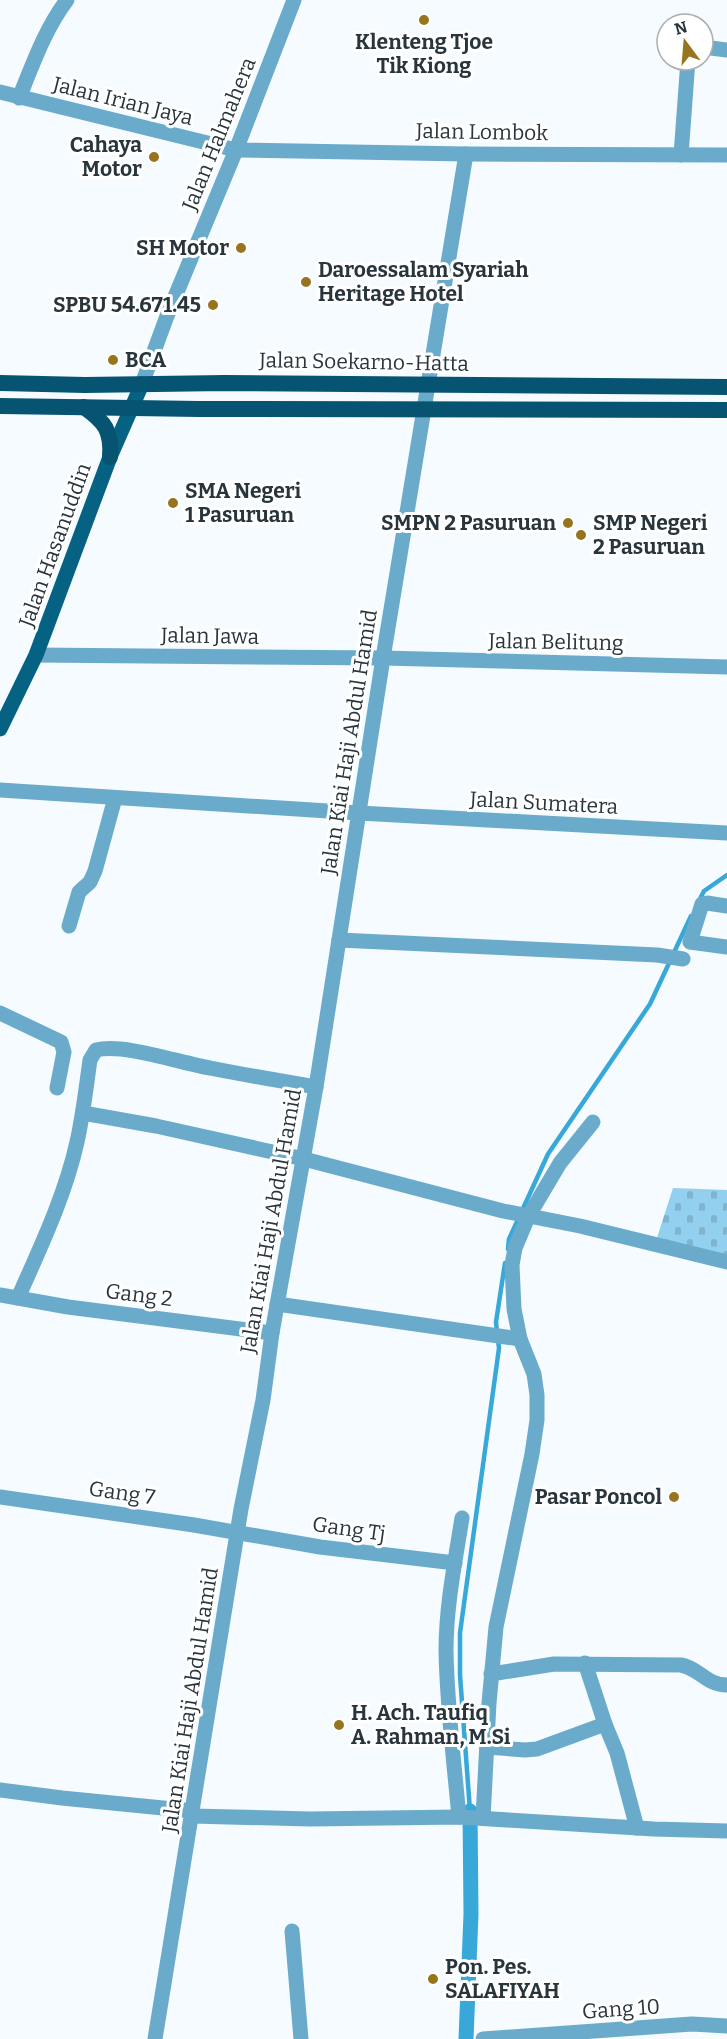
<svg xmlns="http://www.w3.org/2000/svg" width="727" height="2039" font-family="Bitter,serif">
<defs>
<pattern id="cemetery-stones" width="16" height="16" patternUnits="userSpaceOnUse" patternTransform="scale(1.5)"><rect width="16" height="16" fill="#93d0ef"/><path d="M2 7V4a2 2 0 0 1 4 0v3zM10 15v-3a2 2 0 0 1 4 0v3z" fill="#7fb3ce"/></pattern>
</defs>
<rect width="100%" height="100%" fill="#f5fbff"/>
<path fill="url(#cemetery-stones)" d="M 673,1188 L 727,1190 L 727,1262 L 655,1244 Z"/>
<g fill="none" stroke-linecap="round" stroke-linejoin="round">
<g stroke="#38a8d8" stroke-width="4.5">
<path d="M 699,901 L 704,891 L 727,875"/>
<path d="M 508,1249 L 509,1239 L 548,1154 L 650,1004 L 691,916"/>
<path d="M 497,1332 L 496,1322 L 505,1263"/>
<path d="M 470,1811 L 460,1675 L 460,1633 L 499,1348 L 498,1340"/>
</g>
<path stroke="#38a8d8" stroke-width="15" d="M 466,2039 L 471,1914 L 470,1811"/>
<g stroke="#6aabcb" stroke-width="15">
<path d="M 703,47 L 727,50"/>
<path d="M 19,98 C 33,64 45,29 67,0"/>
<path d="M 681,155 L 688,60"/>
<path d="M 727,906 L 707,903 L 702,904 L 690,942 L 727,947"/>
<path d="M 69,926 L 79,892 L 90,882 L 95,871 L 115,798"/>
<path d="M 339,940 L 657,955 L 683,959"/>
<path d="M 0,1013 L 61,1042 L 64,1052 L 57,1088"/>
<path d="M 83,1113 L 156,1126 L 304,1159 L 503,1211 L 580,1226 L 727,1262"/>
<path d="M 0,1295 L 68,1307 L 272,1333"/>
<path d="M 18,1298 C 40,1248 65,1196 77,1142 C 83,1115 86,1088 90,1060 L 96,1050 C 124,1043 180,1063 210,1068 C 245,1075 281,1081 316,1087"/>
<path d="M 277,1304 L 520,1339"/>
<path d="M 0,1497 L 194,1525 L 320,1547 L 455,1563"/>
<path d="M 585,1663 L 605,1724 L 617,1753 L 637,1828"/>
<path d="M 491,1674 L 554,1664 L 681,1665 C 699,1668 706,1685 727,1685"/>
<path d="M 487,1747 L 525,1750 L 537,1749 L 605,1724"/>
<path d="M 0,1790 L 62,1798 L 193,1811"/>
<path d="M 192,1816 L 310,1819 L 459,1817 L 654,1829 L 727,1831"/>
<path d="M 459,1817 C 454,1762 447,1706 446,1651 C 446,1606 455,1562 462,1518"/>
<path d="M 483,1818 L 489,1703 L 496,1627 L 532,1454 L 537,1420 L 537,1395 L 534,1374 L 520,1339 L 514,1309 L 512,1265 L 515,1248 L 528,1217 L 560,1163 L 593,1122"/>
<path d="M 292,1931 L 301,2039"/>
<path d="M 483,2039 L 692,2024 L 727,2026"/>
</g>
<g stroke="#6aabcb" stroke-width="15">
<path d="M 0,92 L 236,150 L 466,154 L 727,155"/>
<path d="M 142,384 L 167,316 L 236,150 L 294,0"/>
<path d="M 36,655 L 383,658 L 727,667"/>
<path d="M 0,790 L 359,813 L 727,833"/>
<path d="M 155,2039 L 241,1509 L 263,1400 L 272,1333 L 316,1087 L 383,658 L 466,154"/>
</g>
<path stroke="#066283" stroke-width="15" d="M 0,729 L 36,655 L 110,457 L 142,384"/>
<g stroke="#065472" stroke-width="16">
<path d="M 0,383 L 85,385 L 225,383 L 727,387"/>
<path d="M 0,406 L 199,409 L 727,410"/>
<path d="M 84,407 C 105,422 112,431 110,457"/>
</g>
</g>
<g fill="#97751e" stroke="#fff" stroke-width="2">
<circle cx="424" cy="20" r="6"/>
<circle cx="154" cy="157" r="6"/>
<circle cx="241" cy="248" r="6"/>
<circle cx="306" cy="282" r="6"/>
<circle cx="213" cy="305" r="6"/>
<circle cx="113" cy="360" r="6"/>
<circle cx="173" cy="503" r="6"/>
<circle cx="568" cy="523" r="6"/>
<circle cx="581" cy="535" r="6"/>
<circle cx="674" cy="1497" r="6"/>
<circle cx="339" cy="1725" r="6"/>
<circle cx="433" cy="1979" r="6"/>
</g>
<g text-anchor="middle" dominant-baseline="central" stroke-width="6" stroke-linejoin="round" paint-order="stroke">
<g font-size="21" font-weight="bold" fill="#28353c" stroke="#fff" text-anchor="start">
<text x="424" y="42" text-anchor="middle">Klenteng Tjoe<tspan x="424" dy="24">Tik Kiong</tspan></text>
<text x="142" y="145" text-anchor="end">Cahaya<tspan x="142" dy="24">Motor</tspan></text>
<text x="229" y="248" text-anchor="end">SH Motor</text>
<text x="318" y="270">Daroessalam Syariah<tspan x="318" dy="24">Heritage Hotel</tspan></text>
<text x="201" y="305" text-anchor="end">SPBU 54.671.45</text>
<text x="125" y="360">BCA</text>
<text x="185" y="491">SMA Negeri<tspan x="185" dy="24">1 Pasuruan</tspan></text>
<text x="556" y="523" text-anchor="end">SMPN 2 Pasuruan</text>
<text x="593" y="523">SMP Negeri<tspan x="593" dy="24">2 Pasuruan</tspan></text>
<text x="662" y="1497" text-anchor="end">Pasar Poncol</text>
<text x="351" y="1713">H. Ach. Taufiq<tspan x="351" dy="24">A. Rahman, M.Si</tspan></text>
<text x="445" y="1967">Pon. Pes.<tspan x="445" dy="24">SALAFIYAH</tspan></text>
</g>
<g font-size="21" fill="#28353c" stroke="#fff">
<text transform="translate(123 101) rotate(14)">Jalan Irian Jaya</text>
<text transform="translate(482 132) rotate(1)">Jalan Lombok</text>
<text transform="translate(219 134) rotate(-68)">Jalan Halmahera</text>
<text transform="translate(364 362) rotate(1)">Jalan Soekarno-Hatta</text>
<text transform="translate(55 545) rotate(-70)">Jalan Hasanuddin</text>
<text transform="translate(210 636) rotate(1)">Jalan Jawa</text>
<text transform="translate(556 642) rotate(1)">Jalan Belitung</text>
<text transform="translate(349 742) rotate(-81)">Jalan Kiai Haji Abdul Hamid</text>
<text transform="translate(544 803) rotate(3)">Jalan Sumatera</text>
<text transform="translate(271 1221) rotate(-80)">Jalan Kiai Haji Abdul Hamid</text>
<text transform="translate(139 1295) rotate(7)">Gang 2</text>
<text transform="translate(122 1493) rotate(8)">Gang 7</text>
<text transform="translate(349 1529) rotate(8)">Gang Tj</text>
<text transform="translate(190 1700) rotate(-81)">Jalan Kiai Haji Abdul Hamid</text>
<text transform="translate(621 2009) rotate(-4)">Gang 10</text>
</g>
</g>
<g transform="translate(685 42) rotate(344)"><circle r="28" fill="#ffffff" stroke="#a9aeb1" stroke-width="1.5"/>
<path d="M0-4.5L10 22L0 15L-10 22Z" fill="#97751e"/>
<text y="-9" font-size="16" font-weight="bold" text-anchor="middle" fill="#28353c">N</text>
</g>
</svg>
